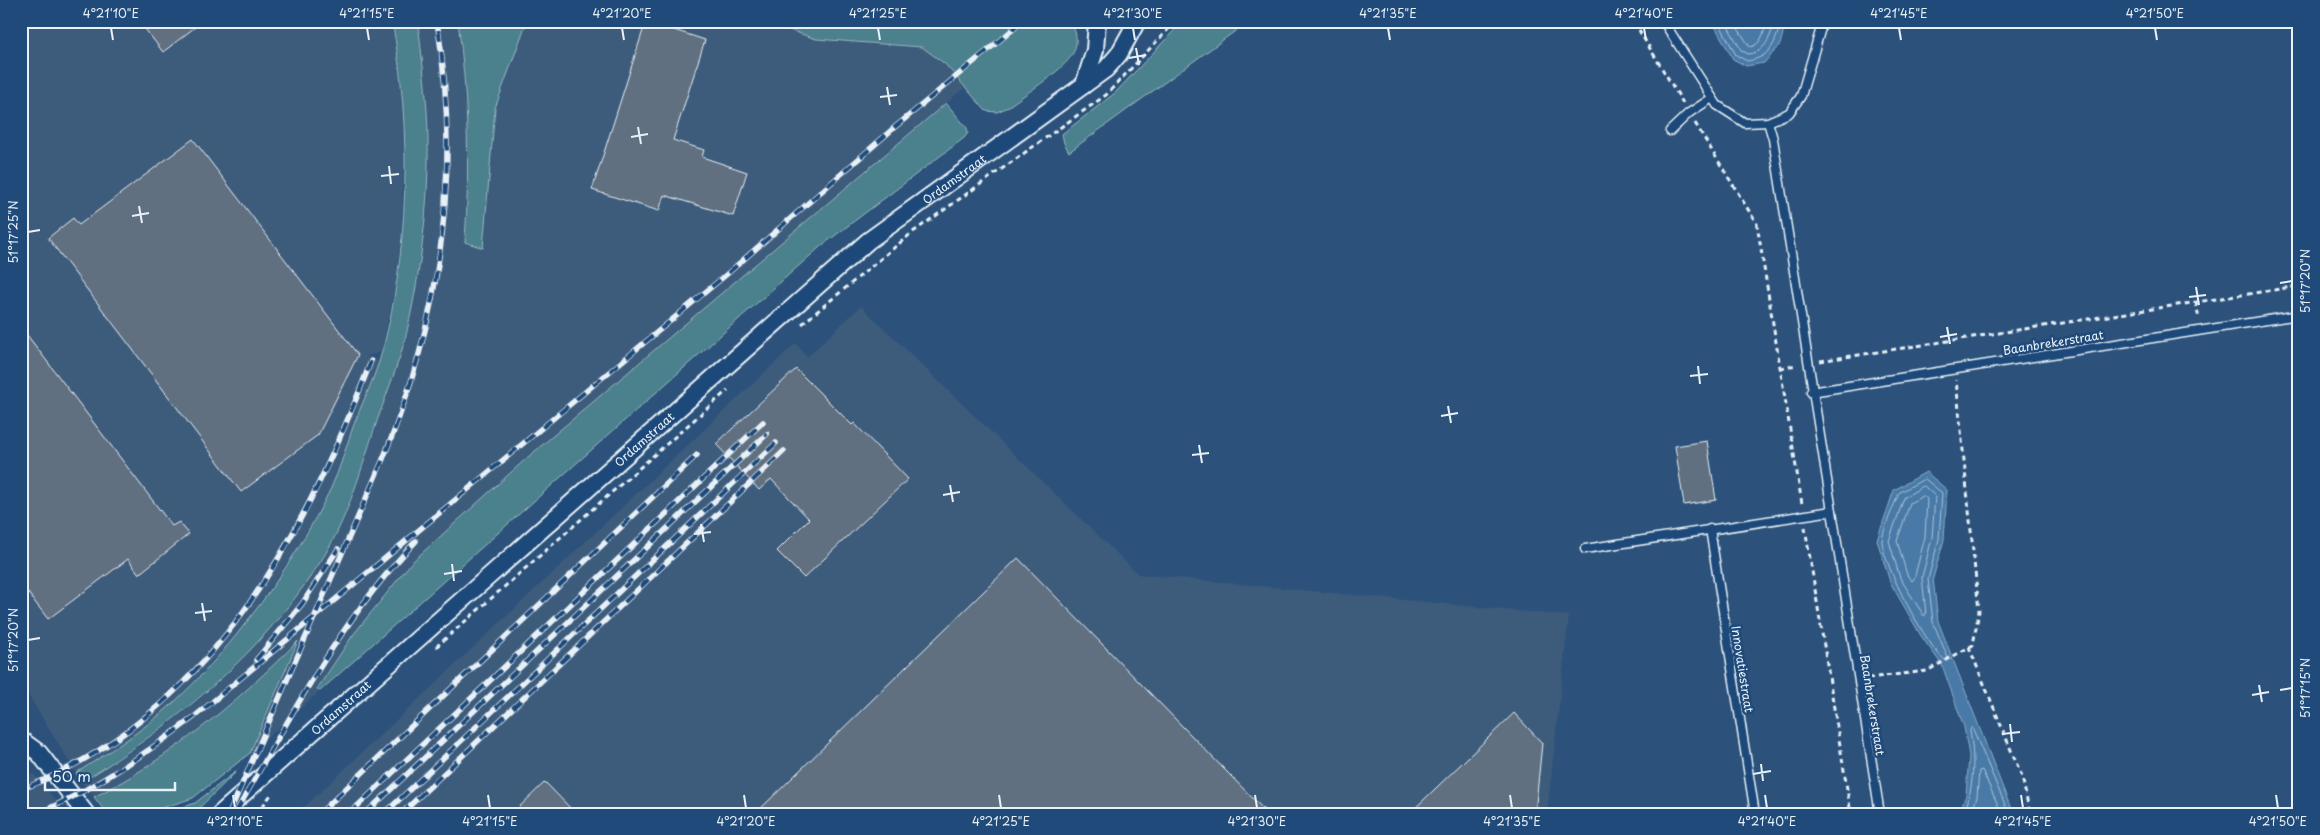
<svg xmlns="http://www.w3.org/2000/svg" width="2320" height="835" font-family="'Playpen Sans',sans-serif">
<rect width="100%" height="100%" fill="#2c527b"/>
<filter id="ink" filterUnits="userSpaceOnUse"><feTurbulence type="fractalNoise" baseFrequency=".02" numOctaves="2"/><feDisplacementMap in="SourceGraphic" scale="10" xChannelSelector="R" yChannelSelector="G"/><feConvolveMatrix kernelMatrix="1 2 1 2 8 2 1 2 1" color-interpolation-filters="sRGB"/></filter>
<g filter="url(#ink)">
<g fill="#3c5b7c">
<path d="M 21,21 L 392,21 L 405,106 L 402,223 L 396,284 L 381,352 L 367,356 L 379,362 L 332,487 L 306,536 L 247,621 L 208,666 L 172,704 L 136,734 L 76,773 L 21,683 Z"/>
<path d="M 418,21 L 763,21 L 816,39 L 922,47 L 945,64 L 1029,33 L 528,457 L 411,563 L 380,599 L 317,689 L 320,691 L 250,753 L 297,642 L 248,691 L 175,748 L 122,783 L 94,797 L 82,782 L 137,748 L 200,699 L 278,621 L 320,563 L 351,502 L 374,428 L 427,194 L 428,141 Z"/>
<path d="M 861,306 L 1138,574 L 1569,616 L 1547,814 L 297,814 L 796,343 L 807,357 Z"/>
<path d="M 34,774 L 64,811 L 58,814 L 21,814 L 21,779 Z"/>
</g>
<g fill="#4c808d" stroke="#9ab8c2">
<path d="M 392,21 L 418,21 C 422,61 428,101 428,141 C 429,204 421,270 407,331 C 399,365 384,399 373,433 C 359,477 345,525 319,564 C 258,657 175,724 82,782 L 76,773 C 109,752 142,731 171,705 C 233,648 295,563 331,488 C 340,469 346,447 353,427 C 361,405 372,384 379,362 C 410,260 412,125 392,21 Z"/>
<path d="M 458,21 L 527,21 L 495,108 L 483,248 L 465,242 C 470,168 468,95 458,21 Z"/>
<path d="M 763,21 L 1071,21 C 1075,31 1078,37 1075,48 C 1071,67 1024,94 1008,107 L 997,112 L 986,111 L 945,64 L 922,47 L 816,39 Z"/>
<path d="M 1183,21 L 1249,21 L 1069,152 L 1064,143 L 1062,134 L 1115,93 Z"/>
<path d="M 946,103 L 967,128 L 968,133 L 964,138 L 820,247 L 320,691 L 317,689 L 353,635 L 411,563 L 528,457 Z"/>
<path d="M 298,641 L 250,753 L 193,798 L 143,814 L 107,814 L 94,797 C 171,758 237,702 298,641 Z"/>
<path d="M 238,770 L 193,814 L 162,814 L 195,803 Z"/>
</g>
<g fill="#4a7aa7" stroke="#89aac7">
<path d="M 1712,21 L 1786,21 L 1780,45 L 1764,63 L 1746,66 L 1733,59 Z"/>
<path d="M 1926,472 L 1947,490 L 1944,540 L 1933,578 L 1938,621 L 2013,814 L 1959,814 L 1966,795 L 1969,756 L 1964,727 L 1942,665 L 1921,636 L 1890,582 L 1877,540 L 1894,490 Z"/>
</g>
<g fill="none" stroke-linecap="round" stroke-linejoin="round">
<g stroke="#a9c1d8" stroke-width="1">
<path d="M 1718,21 L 1736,55 L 1747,61 C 1772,57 1775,43 1781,21"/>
<path d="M 1725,21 L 1741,50 L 1748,54 C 1766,52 1770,37 1775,21"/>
<path d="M 1733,21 L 1750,47 C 1762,45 1764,31 1767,21"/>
<path d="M 1925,479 L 1942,493 L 1939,539 L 1928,579 L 1933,622 L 1948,658 L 1946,661 C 1928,649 1882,563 1882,541 C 1883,529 1894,505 1899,493 Z"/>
<path d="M 1924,486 L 1935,496 L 1932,538 L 1922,577 L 1926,614 L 1924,616 L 1900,578 L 1889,541 L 1904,498 Z"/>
<path d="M 1924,496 L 1927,499 L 1925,537 L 1914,579 L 1912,581 L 1907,575 L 1897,541 L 1910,503 Z"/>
<path d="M 1964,814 C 1974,786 1975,759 1970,730 L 1972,727 L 2009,814"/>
<path d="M 1971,814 L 1977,797 L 1979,771 L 1982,770 L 2002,814"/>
</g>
</g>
<g fill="#607080" stroke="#e8f1f8">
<path d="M 139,21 L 203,21 L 163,52 Z"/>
<path d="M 646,21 L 705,40 L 673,140 L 704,150 L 702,157 L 747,172 L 733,216 L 664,195 L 659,211 L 592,190 Z"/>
<path d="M 193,139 L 358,355 L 318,435 L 241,492 L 48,238 L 73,218 L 79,225 Z"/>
<path d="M 21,327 L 172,526 L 179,522 L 189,534 L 139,574 L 128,559 L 48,619 L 21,584 Z"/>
<path d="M 796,369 L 852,425 L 854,423 L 908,479 L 804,578 L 777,551 L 809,519 L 771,479 L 759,490 L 716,444 Z"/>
<path d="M 1707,441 L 1716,500 L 1684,505 L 1675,446 Z"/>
<path d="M 1018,558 L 1268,814 L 755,814 Z"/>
<path d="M 1514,713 L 1542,743 L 1535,814 L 1409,814 Z"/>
<path d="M 545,782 L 576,814 L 512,814 Z"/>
</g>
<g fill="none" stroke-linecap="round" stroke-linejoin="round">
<g stroke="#e8f1f8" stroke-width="11">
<g id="service">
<path d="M 1666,21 L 1667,27 L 1717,105 L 1745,123 L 1768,122 L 1789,113 L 1801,96 L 1823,21"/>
<path d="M 1768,122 L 1773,139 L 1880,814"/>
<path d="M 1670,131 L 1689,113 L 1712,98"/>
<path d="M 1811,392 L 2299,315"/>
<path d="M 1710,529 L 1755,814"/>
<path d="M 1585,549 L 1832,511"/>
</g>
</g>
<g stroke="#e8f1f8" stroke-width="20">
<g id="minor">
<path d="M 1084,85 L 1095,50 L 1097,21"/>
<path d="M 21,740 L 39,753 L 86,814"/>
<path id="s1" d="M 220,814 L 868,241 L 1106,69 L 1119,54 L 1137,21"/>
</g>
</g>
<g stroke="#e8f1f8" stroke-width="3" stroke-dasharray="5 4" stroke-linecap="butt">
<path d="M 1637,21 L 1640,32 L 1683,103"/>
<path d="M 1695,123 L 1757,224 L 1802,504"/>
<path d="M 2196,302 L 2199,319"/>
<path d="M 802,324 L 913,232 L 1106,95 L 1176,21"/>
<path d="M 1820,361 L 2299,286"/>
<path d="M 1780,368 L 1797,365"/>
<path d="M 1805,527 L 1851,814"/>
<path d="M 436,647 L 728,390"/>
<path d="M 1969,647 L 2022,777 L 2030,814"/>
<path d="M 1868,678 L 1927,671 L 1973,645 L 1979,611 L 1956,380"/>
<path d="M 257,814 L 273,792"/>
</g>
<use href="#service" stroke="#1f4a7a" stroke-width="8"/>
<use href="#minor" stroke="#1f4a7a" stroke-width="16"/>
<g stroke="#e8f1f8" stroke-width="5.5">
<g id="rail">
<path d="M 256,660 L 302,604 L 338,549"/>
<path d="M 30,786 C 212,711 305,535 371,361"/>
<path d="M 236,812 C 290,718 340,620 416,541"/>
<path d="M 37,814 C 94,789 144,755 194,717 L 727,274 L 895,127 L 1023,21"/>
<path d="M 229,814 L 383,459 C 441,319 461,171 437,21"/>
<path d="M 319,814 L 697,455"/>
<path d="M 349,814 L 763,422"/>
<path d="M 365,814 L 767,434"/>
<path d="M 384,814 L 776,443"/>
<path d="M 401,814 L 784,451"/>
</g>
</g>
<use href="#rail" stroke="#1f4a7a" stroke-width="4" stroke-dasharray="11" stroke-linecap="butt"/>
</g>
</g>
<path fill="none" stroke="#e8f1f8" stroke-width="2" d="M 111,28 L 113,40M 367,28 L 369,40M 622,28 L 624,40M 878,28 L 880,40M 1133,28 L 1135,40M 1388,28 L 1390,40M 1644,28 L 1646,40M 1899,28 L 1901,40M 2155,28 L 2157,40M 1136,48 L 1139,65M 1129,58 L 1146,55M 887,87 L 890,105M 880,97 L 897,95M 638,127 L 641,144M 631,137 L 648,134M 389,166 L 391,184M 381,176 L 399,174M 139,206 L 142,223M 132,216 L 149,213M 28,232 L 40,230M 2280,283 L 2292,281M 2196,287 L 2199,305M 2189,297 L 2206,295M 1947,327 L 1950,344M 1940,337 L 1957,334M 1698,366 L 1700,384M 1690,376 L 1708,374M 1448,406 L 1451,423M 1441,416 L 1458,413M 1199,445 L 1202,463M 1192,455 L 1209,453M 950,485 L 953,502M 943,495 L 960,492M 701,524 L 704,542M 694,534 L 711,532M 452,564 L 454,581M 444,574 L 462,571M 202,603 L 205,621M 195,613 L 212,611M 28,640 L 40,638M 2259,685 L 2262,702M 2280,690 L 2292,688M 2252,695 L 2269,692M 2010,724 L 2012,742M 2002,734 L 2020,732M 1761,764 L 1763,781M 1753,774 L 1771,771M 233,795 L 235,808M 488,795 L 490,808M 744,795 L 746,808M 999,795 L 1001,808M 1255,795 L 1257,808M 1510,795 L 1512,808M 1765,795 L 1767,808M 2021,795 L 2023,808M 2276,795 L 2278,808"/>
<g text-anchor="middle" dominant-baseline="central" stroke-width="5" stroke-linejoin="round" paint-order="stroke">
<g font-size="12" fill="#e8f1f8" stroke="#1f4a7a">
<text stroke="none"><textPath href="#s1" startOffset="971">Ordamstraat</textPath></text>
<text transform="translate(2053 342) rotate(-9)">Baanbrekerstraat</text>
<text stroke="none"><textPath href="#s1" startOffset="566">Ordamstraat</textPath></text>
<text transform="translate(1743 669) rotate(81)">Innovatiestraat</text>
<text transform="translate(1873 705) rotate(81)">Baanbrekerstraat</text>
<text stroke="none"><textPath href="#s1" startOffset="161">Ordamstraat</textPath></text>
</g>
</g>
<rect width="2320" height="835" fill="none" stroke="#1f4a7a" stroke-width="55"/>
<path d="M45 782v8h130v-8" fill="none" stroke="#e8f1f8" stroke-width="2.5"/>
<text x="52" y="782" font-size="15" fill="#e8f1f8" stroke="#1f4a7a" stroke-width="4" paint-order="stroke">50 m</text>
<rect x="28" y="28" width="2264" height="780" fill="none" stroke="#e8f1f8" stroke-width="2"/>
<g font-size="12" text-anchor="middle" fill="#e8f1f8">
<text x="111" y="18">4°21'10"E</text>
<text x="367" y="18">4°21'15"E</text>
<text x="622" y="18">4°21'20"E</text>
<text x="878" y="18">4°21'25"E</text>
<text x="1133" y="18">4°21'30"E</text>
<text x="1388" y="18">4°21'35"E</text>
<text x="1644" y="18">4°21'40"E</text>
<text x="1899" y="18">4°21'45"E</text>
<text x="2155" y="18">4°21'50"E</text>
<text transform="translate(14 232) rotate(-90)" y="4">51°17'25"N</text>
<text transform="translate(2306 281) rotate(-90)" y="4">51°17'20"N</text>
<text transform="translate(14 640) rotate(-90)" y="4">51°17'20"N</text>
<text transform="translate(2306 688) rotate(-90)" y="4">51°17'15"N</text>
<text x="235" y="826">4°21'10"E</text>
<text x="490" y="826">4°21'15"E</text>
<text x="746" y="826">4°21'20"E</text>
<text x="1001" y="826">4°21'25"E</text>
<text x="1257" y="826">4°21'30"E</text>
<text x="1512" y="826">4°21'35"E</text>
<text x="1767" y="826">4°21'40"E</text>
<text x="2023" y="826">4°21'45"E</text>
<text x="2278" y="826">4°21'50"E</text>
</g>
</svg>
